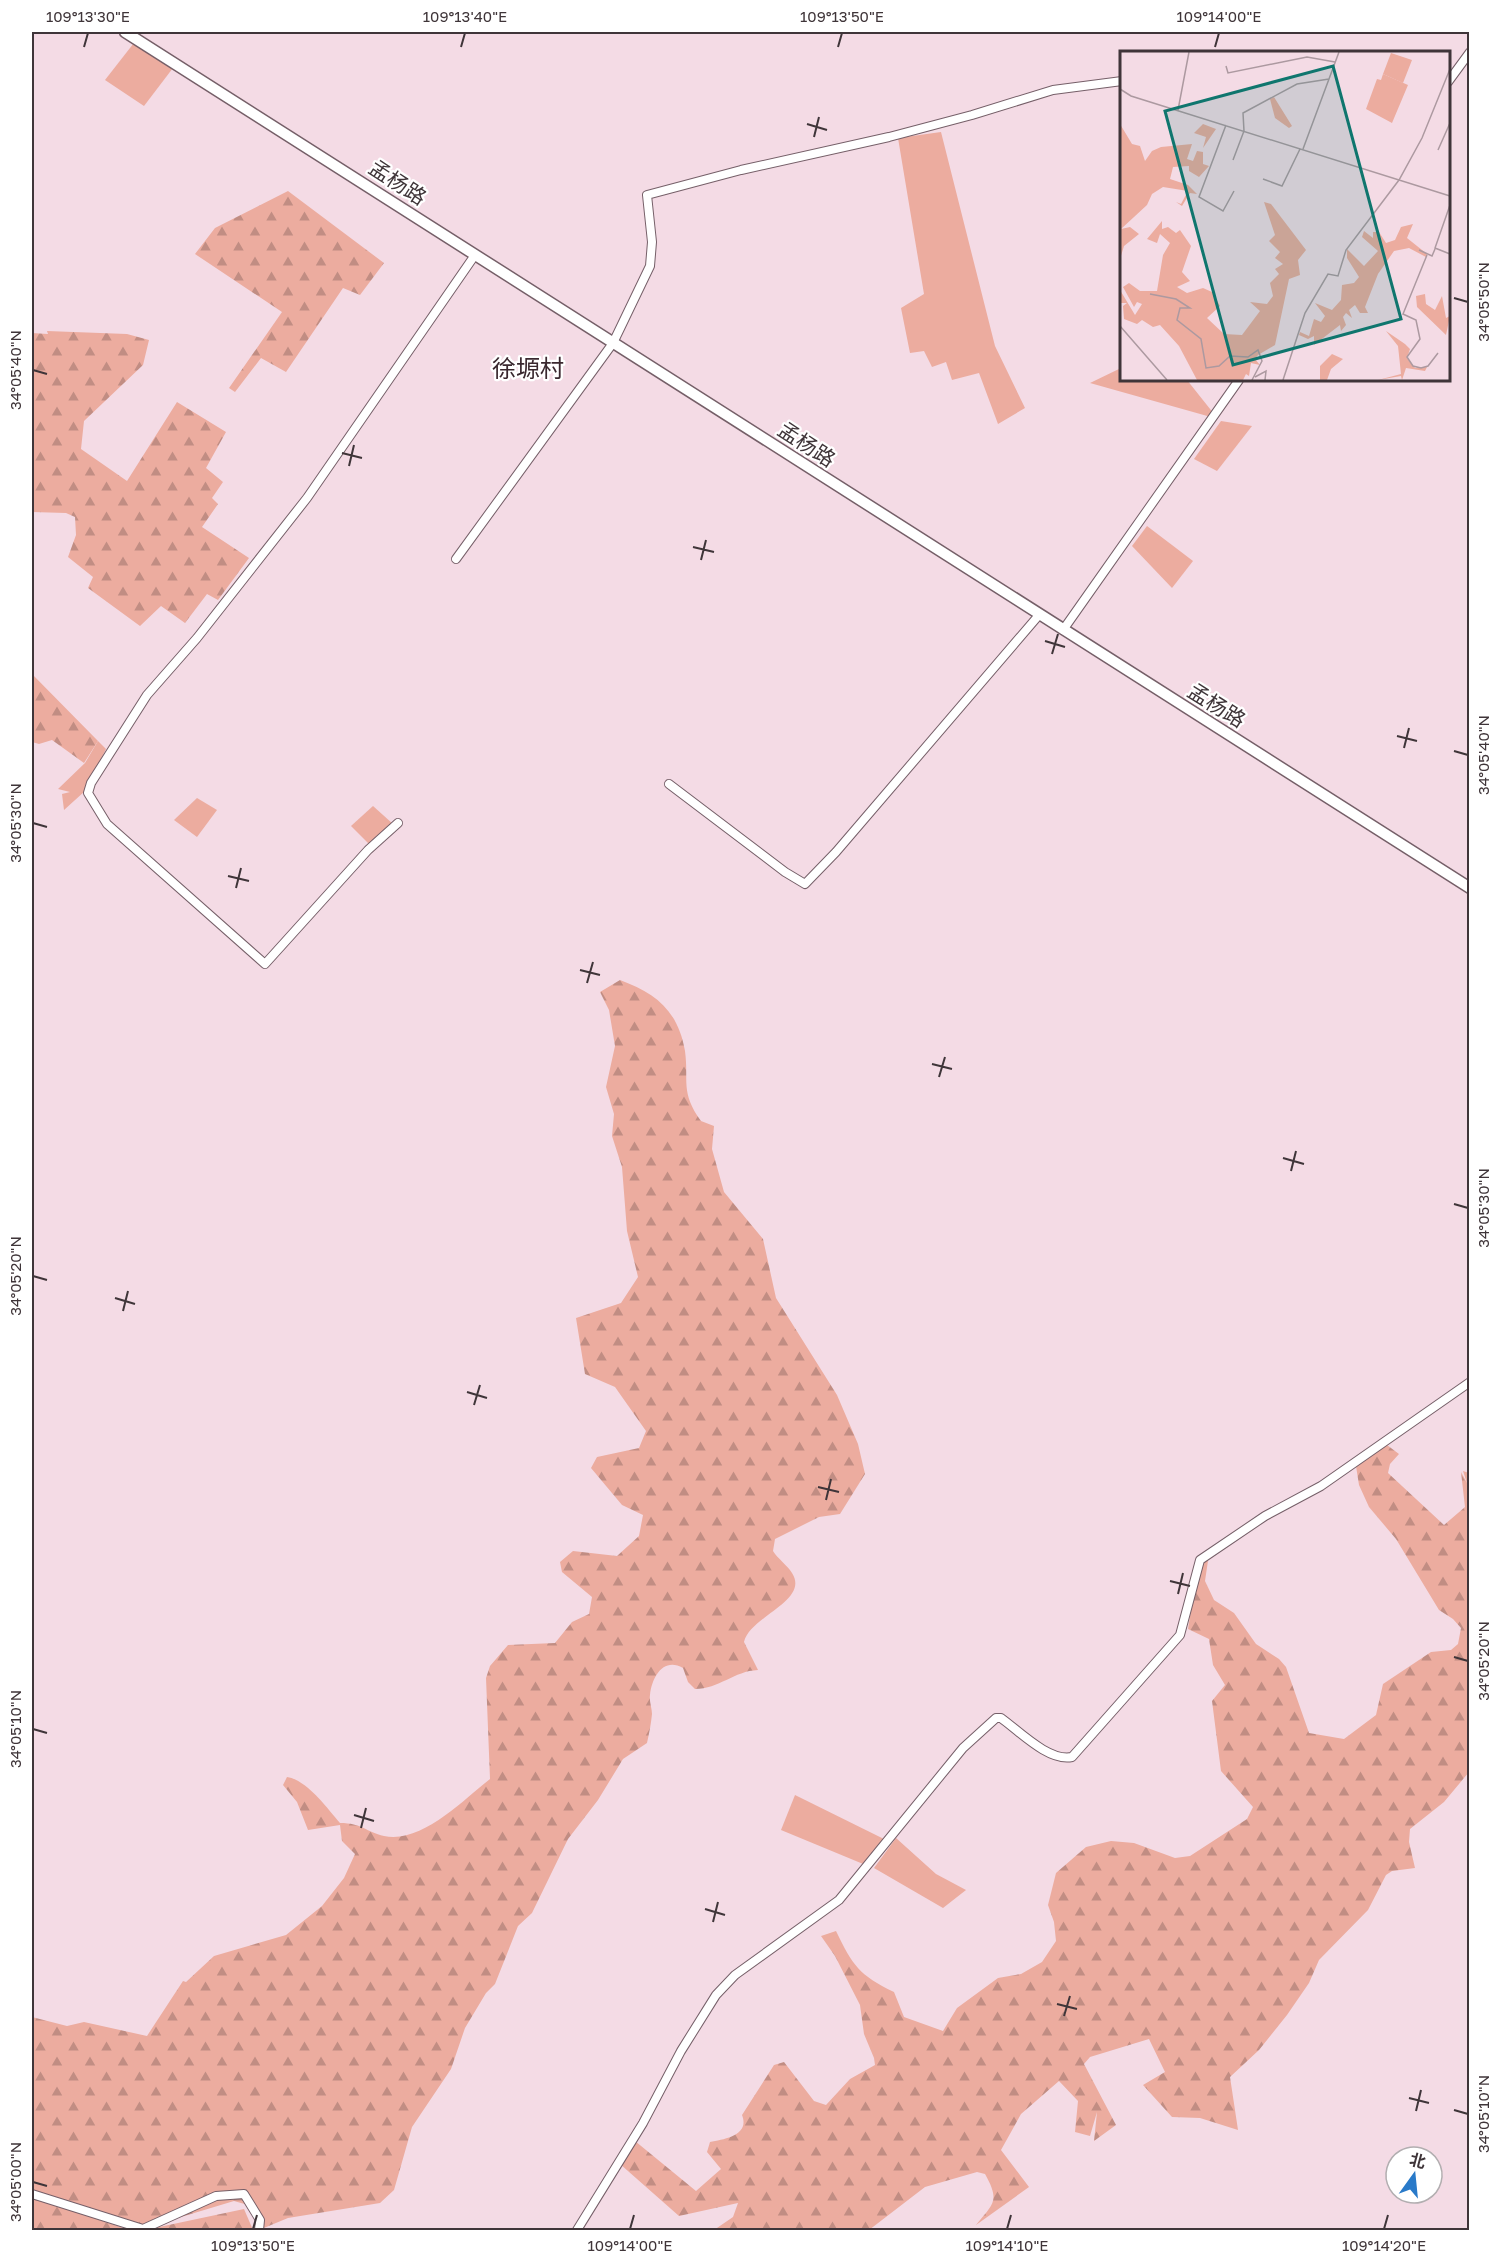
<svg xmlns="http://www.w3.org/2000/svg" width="1501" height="2262" font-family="'Golos Text','Noto Sans SC',sans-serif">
<defs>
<pattern id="forest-firs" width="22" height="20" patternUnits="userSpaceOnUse" patternTransform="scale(1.5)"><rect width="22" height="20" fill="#ecac9f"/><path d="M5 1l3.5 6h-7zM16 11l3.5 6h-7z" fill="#c18d83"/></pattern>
</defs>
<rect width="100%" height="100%" fill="#f4dbe5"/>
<g fill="#ecac9f">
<path d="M 137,39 L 176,64 L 144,106 L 105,80 Z"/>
<path d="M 941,132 L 995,346 L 1025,408 L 998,424 L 979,373 L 952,380 L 946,362 L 932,367 L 924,351 L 910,353 L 901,308 L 924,294 L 898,138 Z"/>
<path d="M 1121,368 L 1122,380 L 1187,380 L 1218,419 L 1090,383 Z"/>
<path d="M 1221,421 L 1252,426 L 1217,471 L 1194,459 Z"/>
<path d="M 1147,526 L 1193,561 L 1172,588 L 1132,546 Z"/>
<path d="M 98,741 L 106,749 L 85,791 L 64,810 L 62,794 L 70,792 L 58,789 L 85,763 Z"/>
<path d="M 197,798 L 217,810 L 197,837 L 174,820 Z"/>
<path d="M 373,806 L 393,824 L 371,846 L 351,826 Z"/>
<path d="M 795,1795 L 888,1841 L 868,1866 L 781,1830 Z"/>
<path d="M 896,1838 L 936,1874 L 966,1890 L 943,1908 L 874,1868 Z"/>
</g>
<g fill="url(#forest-firs)">
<path d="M 288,191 L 384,263 L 360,295 L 343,288 L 286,372 L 261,358 L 235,392 L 229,388 L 282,312 L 195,254 L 215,228 Z"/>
<path d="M 47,331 L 127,334 L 149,340 L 143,365 L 84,421 L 81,449 L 127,481 L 177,402 L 226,432 L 206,468 L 223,482 L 212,498 L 218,504 L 202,527 L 249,558 L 218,600 L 207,594 L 185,623 L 161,606 L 140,626 L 88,588 L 93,577 L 68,557 L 76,535 L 75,517 L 66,513 L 32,512 L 32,333 L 48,334 Z"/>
<path d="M 32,674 L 98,741 L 84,763 L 52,740 L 39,744 L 32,742 Z"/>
<path d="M 620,980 C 655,993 678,1010 685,1051 C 689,1081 680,1092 701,1121 L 714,1126 L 712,1149 L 724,1192 L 763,1239 L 776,1298 L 837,1395 L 858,1444 L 865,1474 L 840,1514 L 819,1517 L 775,1539 L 773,1551 C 778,1559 787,1565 792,1573 C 810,1601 750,1616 744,1642 L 758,1670 C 734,1671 719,1689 695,1689 L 688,1682 L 683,1668 C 664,1657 652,1676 650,1695 C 649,1701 652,1708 652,1714 C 651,1724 649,1734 647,1743 L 623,1759 L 598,1800 L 568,1839 L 532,1913 L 518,1926 L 495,1984 L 486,1993 L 465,2028 L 451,2069 L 412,2127 L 394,2190 L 380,2203 L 288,2218 L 259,2230 L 248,2205 L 234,2201 L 148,2227 L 32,2191 L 32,2017 L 67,2026 L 84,2022 L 147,2036 L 183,1981 L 186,1982 L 214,1956 L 286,1935 L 322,1906 L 344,1878 L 355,1854 L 342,1841 L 340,1825 L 308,1830 L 297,1802 L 283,1785 L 287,1777 C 307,1780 327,1808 340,1823 C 362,1823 366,1832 384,1836 C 421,1844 462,1801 490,1779 L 486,1678 L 490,1666 L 508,1645 L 555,1643 L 572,1622 L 589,1614 L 592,1597 L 562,1572 L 560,1562 L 573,1551 L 617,1556 L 639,1536 L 643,1515 L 622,1505 L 591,1468 L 597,1457 L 639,1448 L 646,1431 L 615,1387 L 585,1374 L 576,1318 L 621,1303 L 638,1277 L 627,1231 L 622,1167 L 612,1136 L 614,1114 L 606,1087 L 615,1046 L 609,1010 L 600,992 Z"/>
<path d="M 1387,1445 L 1399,1454 L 1390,1464 L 1388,1473 L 1444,1525 L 1465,1507 L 1461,1472 L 1467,1483 L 1463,1471 L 1469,1473 L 1469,1772 L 1444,1802 L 1410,1829 L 1409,1842 L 1415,1868 L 1392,1871 L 1386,1875 L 1368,1910 L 1319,1960 L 1309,1983 L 1287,2015 L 1259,2050 L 1230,2077 L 1238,2130 L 1200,2118 L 1172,2117 L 1143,2085 L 1165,2072 L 1149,2039 L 1090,2057 L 1084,2064 L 1116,2125 L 1094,2141 L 1097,2112 L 1090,2136 L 1075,2132 L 1078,2101 L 1059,2081 L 1021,2114 L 1001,2150 L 1029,2187 L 976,2225 C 994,2203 1000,2201 985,2174 L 977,2172 L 925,2187 L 869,2230 L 714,2230 L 733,2217 L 738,2203 L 679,2216 L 620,2164 L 635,2141 L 696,2191 L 721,2169 L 707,2152 L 710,2142 C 725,2139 750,2135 742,2115 L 774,2065 L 784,2062 L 814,2101 L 826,2105 L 850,2079 L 875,2065 L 874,2058 L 864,2034 L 860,2005 L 835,1956 L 821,1936 L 836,1931 C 853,1966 859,1975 894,1992 L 904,2017 L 943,2031 L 957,2008 L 998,1978 L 1021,1974 L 1042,1962 L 1056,1941 L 1054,1922 L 1048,1905 L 1056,1873 L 1086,1847 L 1111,1841 L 1134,1843 L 1175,1858 L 1190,1856 L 1247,1819 L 1253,1807 L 1221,1771 L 1212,1701 L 1225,1685 L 1213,1665 L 1209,1639 L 1188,1629 L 1197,1572 L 1209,1554 L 1205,1581 L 1214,1600 L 1234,1613 L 1256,1644 L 1279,1659 L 1286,1667 L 1309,1733 L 1344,1739 L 1376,1715 L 1383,1684 L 1431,1652 L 1451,1650 L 1458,1644 L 1461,1628 L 1453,1619 L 1439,1610 L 1396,1539 L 1369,1507 L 1359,1485 L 1356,1466 Z"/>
<path d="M 32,2197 L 129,2230 L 32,2230 Z"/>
<path d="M 244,2209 L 253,2230 L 145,2230 Z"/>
</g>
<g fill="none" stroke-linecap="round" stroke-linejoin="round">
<g stroke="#755f68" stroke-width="10">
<g id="minor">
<path d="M 1448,82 L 1470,52"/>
<path d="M 456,559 L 613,343 L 650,266 L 652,242 L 647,195 L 741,170 L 889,137 L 972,115 L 1053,90 L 1122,81"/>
<path d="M 1063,630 L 1239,380"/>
<path d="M 669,784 L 785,872 L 805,884 L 836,852 L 1039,615"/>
<path d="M 398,823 L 368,850 L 265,964 L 107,824 L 88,793 L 91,783 L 147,695 L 197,638 L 307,498 L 475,255"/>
<path d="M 32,2194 L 143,2229 L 216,2196 L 244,2194 L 260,2220 L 259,2230"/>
<path d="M 577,2230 L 643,2123 L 681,2051 L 716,1995 L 735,1975 L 839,1900 L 963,1748 L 996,1718 L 1001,1718 C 1019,1731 1049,1762 1072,1757 L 1180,1635 L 1200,1560 L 1265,1516 L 1321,1486 L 1470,1382"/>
</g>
</g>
<g stroke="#755f68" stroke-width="13">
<path id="tertiary" d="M 125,32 L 1470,888"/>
</g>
<use href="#minor" stroke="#fff" stroke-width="8"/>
<use href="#tertiary" stroke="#fff" stroke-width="10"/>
</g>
<path fill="none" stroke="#3f3539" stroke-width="2" d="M 84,47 L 88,33M 461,47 L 465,33M 838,47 L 842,33M 1215,47 L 1219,33M 807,124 L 827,130M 814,137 L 819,117M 1454,298 L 1468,302M 33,370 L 47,374M 342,453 L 362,458M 349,466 L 354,445M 693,547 L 714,552M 701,560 L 706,540M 1045,641 L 1065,647M 1052,654 L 1058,634M 1397,736 L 1417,741M 1404,748 L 1409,728M 1454,751 L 1468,755M 33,823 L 47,827M 228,876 L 249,881M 236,888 L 241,868M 580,970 L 600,975M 587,983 L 593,962M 932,1064 L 952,1069M 939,1077 L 945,1057M 1283,1158 L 1304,1164M 1291,1171 L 1296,1151M 1454,1204 L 1468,1208M 33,1276 L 47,1280M 115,1298 L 135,1304M 123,1311 L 128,1291M 467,1392 L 487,1398M 474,1405 L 480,1385M 818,1487 L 839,1492M 826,1500 L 831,1479M 1170,1581 L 1190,1586M 1178,1594 L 1183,1573M 1454,1657 L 1468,1661M 33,1729 L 47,1733M 354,1815 L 374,1821M 361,1828 L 366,1808M 705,1909 L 725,1915M 713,1922 L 718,1902M 1057,2004 L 1077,2009M 1064,2016 L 1070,1996M 1409,2098 L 1429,2103M 1454,2110 L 1468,2114M 1416,2111 L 1421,2090M 33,2182 L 47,2186M 253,2229 L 257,2215M 630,2229 L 634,2215M 1007,2229 L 1011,2215M 1384,2229 L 1388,2215"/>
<g text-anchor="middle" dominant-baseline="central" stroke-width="4.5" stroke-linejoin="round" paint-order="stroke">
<g font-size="21" fill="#3f3539" stroke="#fff">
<text transform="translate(398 182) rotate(33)">孟杨路</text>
<text transform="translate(807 444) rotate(33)">孟杨路</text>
<text transform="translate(1217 705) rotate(32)">孟杨路</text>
</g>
<g font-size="24" fill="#3a282f" stroke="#fff">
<text x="528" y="367">徐塬村</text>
</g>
</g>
<g transform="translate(1120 51)">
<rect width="330" height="330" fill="#f4dbe5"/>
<path d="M 271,2 L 292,9 L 283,32 L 263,23 ZM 154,46 L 172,75 L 169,77 L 155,67 L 150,48 ZM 212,303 L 223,308 L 211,318 L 207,329 L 200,329 L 200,315 Z" fill="#ecac9f"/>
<path d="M 263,23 L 288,34 L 272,72 L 246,58 L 257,28 L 261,29 ZM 0,73 L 12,93 L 20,95 L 25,110 L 32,100 L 41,96 L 72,93 L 67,108 L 73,110 L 77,100 L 83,101 L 83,113 L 89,115 L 79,126 L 69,120 L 69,115 L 53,116 L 50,128 L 68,134 L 77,143 L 70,142 L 62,155 L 56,151 L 61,153 L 68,140 L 43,136 L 32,143 L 27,154 L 1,178 L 10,176 L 19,183 L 4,195 L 0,208 ZM 83,73 L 96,78 L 83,97 L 86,86 L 74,82 ZM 144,151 L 151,153 L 186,199 L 178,209 L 180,224 L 169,228 L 155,294 L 138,304 L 135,308 L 140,314 L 131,312 L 129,325 L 126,323 L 123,329 L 77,329 L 59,295 L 40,274 L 33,276 L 22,269 L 17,273 L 4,268 L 3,255 L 7,252 L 0,252 L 0,239 L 15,264 L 22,253 L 17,251 L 14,256 L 3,236 L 9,232 L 20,240 L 37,240 L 43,204 L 50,192 L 40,183 L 37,192 L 27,188 L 42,170 L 42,178 L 48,176 L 56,182 L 60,179 L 71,195 L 62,221 L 70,230 L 57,236 L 67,242 L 83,237 L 92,241 L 100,255 L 87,267 L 104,283 L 122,284 L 140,260 L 130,251 L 147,253 L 153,245 L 150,232 L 159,223 L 155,218 L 163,213 L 155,207 L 160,201 L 149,190 L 155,184 ZM 293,173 L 287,187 L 307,203 L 306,206 L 289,197 L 274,200 L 258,223 L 245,256 L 248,262 L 240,262 L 235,254 L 229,259 L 232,267 L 226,262 L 223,266 L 226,274 L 221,280 L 220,274 L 194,294 L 194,285 L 188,288 L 179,284 L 180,281 L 189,285 L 194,268 L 201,271 L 205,265 L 195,252 L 212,259 L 221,249 L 222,234 L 234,232 L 239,226 L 227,207 L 227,198 L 244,215 L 258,200 L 242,186 L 244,180 L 253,187 L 253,181 L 259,181 L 266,192 L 275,189 L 281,176 ZM 305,243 L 306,253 L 315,259 L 322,245 L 326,267 L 330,265 L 326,284 L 297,256 L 296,245 ZM 266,280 L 285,293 L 290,298 L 287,307 L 295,317 L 307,316 L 305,320 L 286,317 L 282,329 L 281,325 L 258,329 L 281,323 L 278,295 Z" fill="#ecac9f"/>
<path fill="none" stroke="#ac99a0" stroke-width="1.5" d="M 106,15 L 108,22 L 187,6 L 215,11M 0,38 L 11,45 L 330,145M 58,59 L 69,1M 106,74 L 79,146 L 103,160 L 114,140M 183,98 L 219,1M 318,99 L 330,72M 113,109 L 124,80 L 123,62 L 177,33 L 209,28M 143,128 L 162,135 L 180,98M 330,154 L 315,197 L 330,203M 299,199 L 312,205 L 315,198M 307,204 L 283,263 L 296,269 L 300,288 L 287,306 L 293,315 L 301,317 L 308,315 L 318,302M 30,243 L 56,248 L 70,257 L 60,257 L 57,269 L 81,288 L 86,317 L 99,315 L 110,305 L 128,306 L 138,299 L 142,310 L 132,329M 0,275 L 47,329M 135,326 L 146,320 L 145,329M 163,329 L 185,262 L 208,223 L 218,225 L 226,199 L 279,129 L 302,87 L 330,18"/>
<path fill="#0f766e" fill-opacity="0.15" stroke="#0f766e" stroke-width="3" d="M 213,15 L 281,268 L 113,314 L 45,60 Z"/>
<rect width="330" height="330" fill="none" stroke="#3f3539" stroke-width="3"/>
</g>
<rect width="1501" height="2262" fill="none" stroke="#ffffff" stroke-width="66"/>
<g transform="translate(1414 2175) rotate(15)"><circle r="28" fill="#ffffff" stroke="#b2aeb0" stroke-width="1.5"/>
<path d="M0-4.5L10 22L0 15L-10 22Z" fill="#297ac9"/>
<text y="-9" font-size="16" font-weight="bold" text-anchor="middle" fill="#3f3539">北</text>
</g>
<rect x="33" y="33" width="1435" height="2196" fill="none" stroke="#3f3539" stroke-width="2"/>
<g font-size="15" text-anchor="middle" fill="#3f3539">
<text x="88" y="22">109°13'30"E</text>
<text x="465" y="22">109°13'40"E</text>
<text x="842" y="22">109°13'50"E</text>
<text x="1219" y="22">109°14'00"E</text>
<text transform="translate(1484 302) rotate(-90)" y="5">34°05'50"N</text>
<text transform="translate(16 370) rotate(-90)" y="5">34°05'40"N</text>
<text transform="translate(1484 755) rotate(-90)" y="5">34°05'40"N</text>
<text transform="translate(16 823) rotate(-90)" y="5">34°05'30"N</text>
<text transform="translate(1484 1208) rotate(-90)" y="5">34°05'30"N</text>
<text transform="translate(16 1276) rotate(-90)" y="5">34°05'20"N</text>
<text transform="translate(1484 1661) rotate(-90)" y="5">34°05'20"N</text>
<text transform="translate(16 1729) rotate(-90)" y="5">34°05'10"N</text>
<text transform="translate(1484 2114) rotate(-90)" y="5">34°05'10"N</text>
<text transform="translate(16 2182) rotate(-90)" y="5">34°05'00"N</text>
<text x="253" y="2251">109°13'50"E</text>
<text x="630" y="2251">109°14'00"E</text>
<text x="1007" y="2251">109°14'10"E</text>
<text x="1384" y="2251">109°14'20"E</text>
</g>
</svg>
